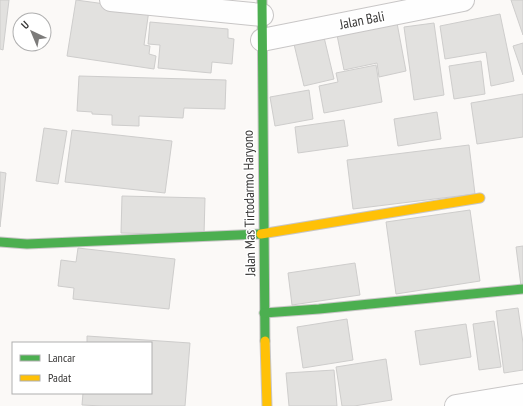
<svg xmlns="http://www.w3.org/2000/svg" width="523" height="406" font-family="'PT Sans Narrow',sans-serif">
<rect width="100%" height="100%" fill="#fbf9f7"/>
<g fill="#e2e1df" stroke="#cecdcc">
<path d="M 0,0 L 9,0 L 3,50 L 0,49 Z"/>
<path d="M 76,0 L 149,10 L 144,45 L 150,46 L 149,54 L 156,56 L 154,69 L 67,56 Z"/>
<path d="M 511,0 L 523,0 L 523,35 Z"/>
<path d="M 500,14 L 514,81 L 491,86 L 486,52 L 445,59 L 440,26 Z"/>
<path d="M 150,22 L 228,29 L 228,38 L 234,39 L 232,64 L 212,62 L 211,73 L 158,68 L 160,45 L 148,44 Z"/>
<path d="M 397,23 L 406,71 L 379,77 L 377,63 L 344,70 L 337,35 Z"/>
<path d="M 434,23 L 444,95 L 414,100 L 404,27 Z"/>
<path d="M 323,33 L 334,79 L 304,86 L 293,40 Z"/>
<path d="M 523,43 L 523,75 L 513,46 Z"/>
<path d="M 481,61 L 485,94 L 454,99 L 449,66 Z"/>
<path d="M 376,65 L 382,102 L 324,113 L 319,86 L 338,82 L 336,73 Z"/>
<path d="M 79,76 L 226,80 L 225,109 L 184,108 L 183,118 L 139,116 L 139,126 L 112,125 L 112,115 L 92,114 L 92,112 L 77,111 Z"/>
<path d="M 309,90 L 313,119 L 275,126 L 270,97 Z"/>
<path d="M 523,94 L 523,137 L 477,144 L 471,103 Z"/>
<path d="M 437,112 L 441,139 L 398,146 L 394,119 Z"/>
<path d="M 344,120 L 348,146 L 298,153 L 295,127 Z"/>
<path d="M 44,128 L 67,131 L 58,184 L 36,181 Z"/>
<path d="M 72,130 L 172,141 L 165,193 L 65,182 Z"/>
<path d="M 469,145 L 475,194 L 353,209 L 347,160 Z"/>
<path d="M 0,172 L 6,173 L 0,227 Z"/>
<path d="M 122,196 L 205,198 L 204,235 L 121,233 Z"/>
<path d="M 470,210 L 480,281 L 396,294 L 386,222 Z"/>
<path d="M 523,246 L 523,285 L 521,286 L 516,247 Z"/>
<path d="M 78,248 L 175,259 L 169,309 L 73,299 L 74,288 L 58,286 L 61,260 L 76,262 Z"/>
<path d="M 355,263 L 360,295 L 292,305 L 288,273 Z"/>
<path d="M 518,308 L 523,343 L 523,370 L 504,373 L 496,311 Z"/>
<path d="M 347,319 L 353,360 L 303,368 L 297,327 Z"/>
<path d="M 494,321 L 501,367 L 479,370 L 473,324 Z"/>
<path d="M 466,324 L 471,357 L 420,365 L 415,331 Z"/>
<path d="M 87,336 L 190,343 L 185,406 L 103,406 L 82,405 L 83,393 L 151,393 L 151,343 L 87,343 Z"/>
<path d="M 386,359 L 392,400 L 354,406 L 342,406 L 336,367 Z"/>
<path d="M 334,370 L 337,406 L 289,406 L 286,373 Z"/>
</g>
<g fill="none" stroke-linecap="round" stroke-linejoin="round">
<g stroke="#c8c6c6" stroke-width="24">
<g id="street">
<path d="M 111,0 L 262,15"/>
<path d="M 262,40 L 463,0"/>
<path d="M 456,406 L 523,395"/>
</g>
</g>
<g stroke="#c8c6c6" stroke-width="11">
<g id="fast">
<path d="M 262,0 L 265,341"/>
<path d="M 0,242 L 27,244 L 261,234"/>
<path d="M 264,313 L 319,309 L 523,289"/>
</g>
</g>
<g stroke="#c8c6c6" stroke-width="11">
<g id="slow">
<path d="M 261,234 L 480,198"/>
<path d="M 265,341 L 267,406"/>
</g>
</g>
<use href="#street" stroke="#fefefe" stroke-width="22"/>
<use href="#fast" stroke="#4caf50" stroke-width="9"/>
<use href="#slow" stroke="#ffc107" stroke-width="9"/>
</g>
<g text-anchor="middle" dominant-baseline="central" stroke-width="3" stroke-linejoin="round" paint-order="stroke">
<g font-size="14" fill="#383736" stroke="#fff">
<text transform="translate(362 20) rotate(-11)">Jalan Bali</text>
<text transform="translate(249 203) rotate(-91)">Jalan Mas Tirtodarmo Haryono</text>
</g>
</g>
<rect x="12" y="342" width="140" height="52" fill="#ffffff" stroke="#afafaf"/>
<rect x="20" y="355" width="20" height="6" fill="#4caf50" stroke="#afafaf"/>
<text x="48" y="362" font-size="12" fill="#383736">Lancar</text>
<rect x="20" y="375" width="20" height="6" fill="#ffc107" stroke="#afafaf"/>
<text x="48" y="382" font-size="12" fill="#383736">Padat</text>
<g transform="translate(32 32) rotate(316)"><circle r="19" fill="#ffffff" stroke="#afafaf"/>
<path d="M0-3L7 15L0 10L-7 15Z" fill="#7c7b7a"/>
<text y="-6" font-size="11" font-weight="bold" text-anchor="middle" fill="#383736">U</text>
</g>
</svg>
